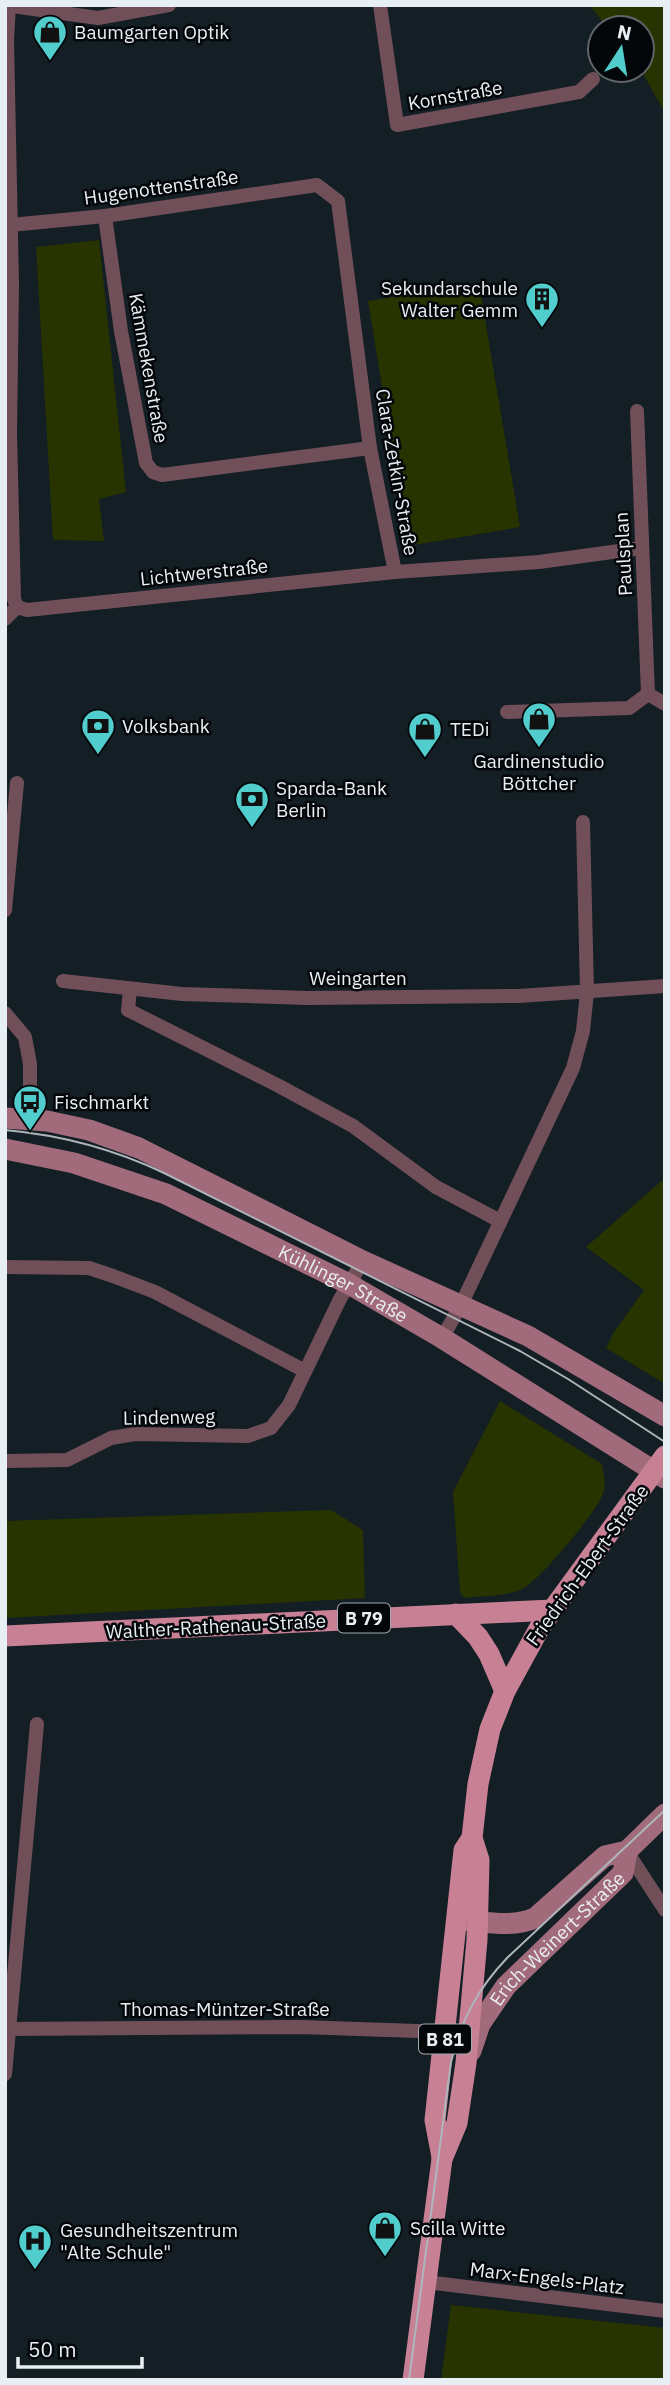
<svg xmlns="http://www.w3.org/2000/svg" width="670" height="2385" font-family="'IBM Plex Sans',sans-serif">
<rect width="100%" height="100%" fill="#131e25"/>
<g fill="#273400">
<path d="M 589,5 L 665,5 L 665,113 L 641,70 L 642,28 L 608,28 Z"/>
<path d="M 99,240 L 126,492 L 99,499 L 104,541 L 53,540 L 36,247 Z"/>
<path d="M 479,283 L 520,527 L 408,546 L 368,301 Z"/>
<path d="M 665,1178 L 665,1384 L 606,1348 L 614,1332 L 644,1290 L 586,1247 Z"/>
<path d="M 500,1401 L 602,1464 C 604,1476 607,1485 602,1496 C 594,1515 540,1580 522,1589 C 505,1597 482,1596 464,1598 L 460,1592 L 453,1492 Z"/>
<path d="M 331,1510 L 363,1530 L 365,1598 L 5,1618 L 5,1521 Z"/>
<path d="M 451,2305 L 665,2328 L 665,2380 L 441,2380 Z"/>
</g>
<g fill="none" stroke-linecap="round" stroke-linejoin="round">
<g stroke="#714f58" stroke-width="14">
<path d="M 5,5 L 98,18 L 169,5"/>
<path d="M 9,5 L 7,40 L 12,284 L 10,433 L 14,599 L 17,607"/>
<path d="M 380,5 L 397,125 L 579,92 L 593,79"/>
<path d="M 105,216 L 121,331 L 146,463 L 153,472 L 162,475 L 370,448"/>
<path d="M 10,225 L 105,216 L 317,185 L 338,201 L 370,448 L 395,572"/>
<path d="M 637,411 L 648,694 L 665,704"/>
<path d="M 17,607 L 27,610 L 395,572 L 539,562 L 641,548"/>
<path d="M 5,619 L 17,607"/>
<path d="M 507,712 L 629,708 L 648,694"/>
<path d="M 5,910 L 17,783"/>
<path d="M 63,981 L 182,994 L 307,998 L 519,996 L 665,986"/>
<path d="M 130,989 L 128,1010 L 279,1086 L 353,1126 L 436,1187 L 500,1221"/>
<path d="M 5,1013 L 25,1037 L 30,1064 L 30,1086"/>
<path d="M 5,1267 L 89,1268 L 113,1276 L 155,1292 L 305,1371"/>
<path d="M 442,1338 L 461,1305 L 573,1068 L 583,1031 L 587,992 L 583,822"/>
<path d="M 5,1461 L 67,1460 L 111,1438 L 135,1434 L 248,1436 L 271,1428 L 289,1405 L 340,1299 L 363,1261"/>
<path d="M 626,1850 L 665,1910"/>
<path d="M 5,2029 L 301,2027 L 446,2032"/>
<path d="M 5,2074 L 37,1724"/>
<path d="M 426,2282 L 665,2311"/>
</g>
<g stroke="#a26b7b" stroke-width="21">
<path d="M 5,1118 L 47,1121 L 89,1130 L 139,1148 L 363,1261 L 528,1336 L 665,1416"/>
<path id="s1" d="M 5,1149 L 74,1163 L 166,1194 L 349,1284 L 442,1338 L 665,1478"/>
<path d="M 462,1920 C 487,1922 512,1928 535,1918 L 605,1856 L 627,1851 L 665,1814"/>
<path id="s2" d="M 471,2051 L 480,2024 L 506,1986 L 623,1873 L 627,1851"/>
</g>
<g stroke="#c88095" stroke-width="21">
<path d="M 456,1614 L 478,1637 L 489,1654 L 505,1691"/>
<path d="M 5,1636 L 553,1610"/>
<path d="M 442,2157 L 435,2120 L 464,1850 L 472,1838"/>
<path d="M 413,2380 L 442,2159 L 457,2123 L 466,2063 L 477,1940 L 479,1860 L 472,1838 L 478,1784 L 490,1729 L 505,1691 L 540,1627 L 665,1456"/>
</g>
<g stroke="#aeb6bb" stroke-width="2">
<path d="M 5,1130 C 60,1135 114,1149 164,1173 L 520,1351 L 568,1379 L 665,1442"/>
<path d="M 409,2380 L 451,2062 C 461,2020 478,1988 508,1957 L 665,1810"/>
</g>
</g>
<defs>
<g id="shop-pin" transform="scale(1.75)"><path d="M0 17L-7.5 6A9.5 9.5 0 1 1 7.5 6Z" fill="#52cdce" stroke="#04070a"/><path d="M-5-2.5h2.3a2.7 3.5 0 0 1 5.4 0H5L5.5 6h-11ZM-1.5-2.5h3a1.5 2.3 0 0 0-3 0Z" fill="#111"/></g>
<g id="building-pin" transform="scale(1.75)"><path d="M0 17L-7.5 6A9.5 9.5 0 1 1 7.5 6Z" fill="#52cdce" stroke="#04070a"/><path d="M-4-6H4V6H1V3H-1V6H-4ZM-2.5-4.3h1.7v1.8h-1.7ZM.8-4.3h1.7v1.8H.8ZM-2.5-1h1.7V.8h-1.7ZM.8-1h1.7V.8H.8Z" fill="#111"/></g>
<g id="bank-pin" transform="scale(1.75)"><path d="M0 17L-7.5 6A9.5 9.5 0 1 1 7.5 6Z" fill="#52cdce" stroke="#04070a"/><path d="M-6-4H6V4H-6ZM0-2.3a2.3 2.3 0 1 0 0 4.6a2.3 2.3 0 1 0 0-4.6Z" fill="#111"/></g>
<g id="bus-pin" transform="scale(1.75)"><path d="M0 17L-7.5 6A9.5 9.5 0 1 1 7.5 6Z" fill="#52cdce" stroke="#04070a"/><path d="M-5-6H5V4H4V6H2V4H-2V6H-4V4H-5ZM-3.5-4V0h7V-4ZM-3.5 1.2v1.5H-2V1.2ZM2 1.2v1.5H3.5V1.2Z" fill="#111"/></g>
<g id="hospital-pin" transform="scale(1.75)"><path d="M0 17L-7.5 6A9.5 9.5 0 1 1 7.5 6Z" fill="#52cdce" stroke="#04070a"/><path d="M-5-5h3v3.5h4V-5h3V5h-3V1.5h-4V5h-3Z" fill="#111"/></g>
</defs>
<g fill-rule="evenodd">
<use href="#shop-pin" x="50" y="32"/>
<use href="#building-pin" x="542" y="299"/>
<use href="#shop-pin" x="539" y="719"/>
<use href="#bank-pin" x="98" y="726"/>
<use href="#shop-pin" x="425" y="729"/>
<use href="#bank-pin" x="252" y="799"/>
<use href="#bus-pin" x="30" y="1102"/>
<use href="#shop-pin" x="385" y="2228"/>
<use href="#hospital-pin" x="35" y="2241"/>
</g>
<g text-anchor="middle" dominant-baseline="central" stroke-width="5" stroke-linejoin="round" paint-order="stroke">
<g fill="#04070a" stroke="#a4a9ae" stroke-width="2">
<rect x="338" y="1603.5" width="52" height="29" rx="5"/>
<rect x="419" y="2024.5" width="52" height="29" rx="5"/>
</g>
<g font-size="18" font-weight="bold" fill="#e8eff4">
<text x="364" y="1618">B 79</text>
<text x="445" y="2039">B 81</text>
</g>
<g font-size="19" fill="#e8eff4" stroke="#04070a" text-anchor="start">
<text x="74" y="32">Baumgarten Optik</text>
<text x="518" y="288" text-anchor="end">Sekundarschule<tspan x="518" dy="22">Walter Gemm</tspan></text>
<text x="122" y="726">Volksbank</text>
<text x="450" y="729">TEDi</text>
<text x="539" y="761" text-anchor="middle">Gardinenstudio<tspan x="539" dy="22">Böttcher</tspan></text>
<text x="276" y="788">Sparda-Bank<tspan x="276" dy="22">Berlin</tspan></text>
<text x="54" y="1102">Fischmarkt</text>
<text x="410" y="2228">Scilla Witte</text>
<text x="60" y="2230">Gesundheitszentrum<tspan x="60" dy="22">"Alte Schule"</tspan></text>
</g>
<g font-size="19" fill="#e8eff4" stroke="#04070a">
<text transform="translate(455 95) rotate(-10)">Kornstraße</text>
<text transform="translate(161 187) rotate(-8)">Hugenottenstraße</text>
<text transform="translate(149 368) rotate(80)">Kämmekenstraße</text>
<text transform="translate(397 472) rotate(80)">Clara-Zetkin-Straße</text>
<text transform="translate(623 554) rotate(-93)">Paulsplan</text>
<text transform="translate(204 572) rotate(-6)">Lichtwerstraße</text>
<text x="358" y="978">Weingarten</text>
<text stroke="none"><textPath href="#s1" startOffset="366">Kühlinger Straße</textPath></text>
<text transform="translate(169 1417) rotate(-1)">Lindenweg</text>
<text transform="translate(587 1565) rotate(-54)">Friedrich-Ebert-Straße</text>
<text transform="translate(216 1626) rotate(-3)">Walther-Rathenau-Straße</text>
<text stroke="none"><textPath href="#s2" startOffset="144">Erich-Weinert-Straße</textPath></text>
<text x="225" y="2009">Thomas-Müntzer-Straße</text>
<text transform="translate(547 2278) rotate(7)">Marx-Engels-Platz</text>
</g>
</g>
<rect width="670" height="2385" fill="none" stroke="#e8eff4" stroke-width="14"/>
<g transform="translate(621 49) rotate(12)"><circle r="33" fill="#04070a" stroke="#5f6468" stroke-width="2"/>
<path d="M0-5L12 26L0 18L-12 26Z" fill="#52cdce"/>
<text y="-10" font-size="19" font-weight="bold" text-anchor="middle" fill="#e8eff4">N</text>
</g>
<path d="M18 2357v10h124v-10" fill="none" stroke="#e8eff4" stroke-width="3.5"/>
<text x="28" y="2357" font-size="21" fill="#e8eff4" stroke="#04070a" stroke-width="5" paint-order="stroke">50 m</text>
</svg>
